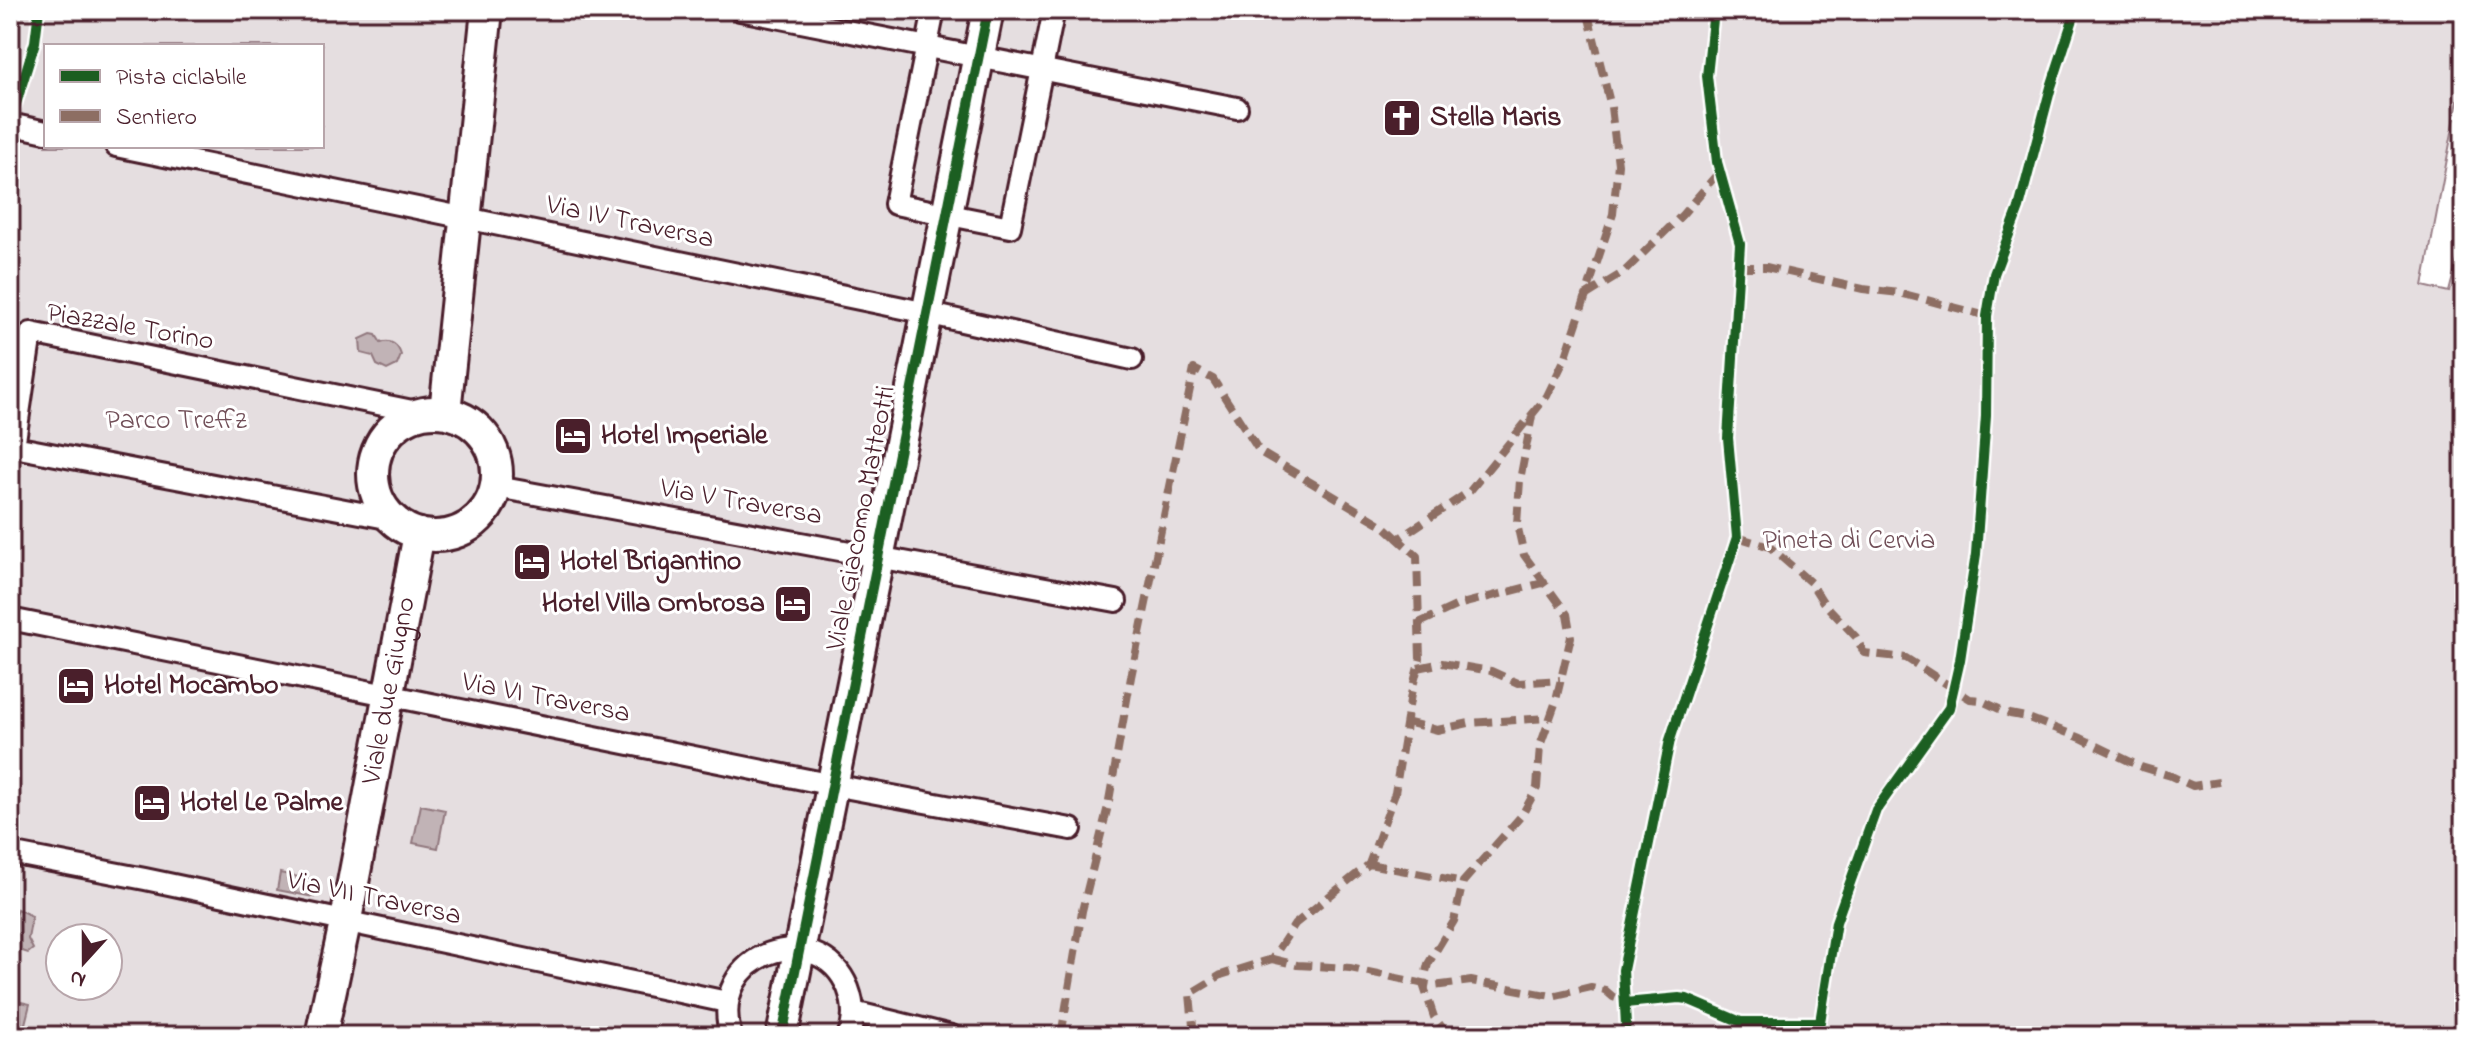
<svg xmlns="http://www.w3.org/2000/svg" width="2474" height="1046" font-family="'Indie Flower',sans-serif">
<rect width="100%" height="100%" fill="#fff"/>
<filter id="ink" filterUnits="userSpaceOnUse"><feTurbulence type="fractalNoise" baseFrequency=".0125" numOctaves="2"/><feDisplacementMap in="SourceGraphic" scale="16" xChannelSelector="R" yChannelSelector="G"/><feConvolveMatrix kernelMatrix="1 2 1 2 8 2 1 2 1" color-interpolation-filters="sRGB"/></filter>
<g filter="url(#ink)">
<path fill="#e5dee0" stroke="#987e86" stroke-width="2" fill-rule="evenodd" d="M 10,10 L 2464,10 L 2464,69 L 2423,286 L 2449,292 L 2464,233 L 2464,1036 L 10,1036 ZM 46,46 L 322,46 L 322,146 L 46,146 ZM 60,938 L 108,938 L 108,986 L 60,986 Z"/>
<g fill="#c1b3b6" stroke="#91787e" stroke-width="2">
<path d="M 371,334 L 376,335 L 381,343 C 391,339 398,345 401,355 L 397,365 L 387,370 L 377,365 L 373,356 L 361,353 L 360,339 Z"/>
<path d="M 421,805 L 445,810 L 438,848 L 413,843 Z"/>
<path d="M 280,873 L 317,881 L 314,897 L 277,890 Z"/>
<path d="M 17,909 L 32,916 L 28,939 L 33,949 L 28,953 L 10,947 L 12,925 Z"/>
<path d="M 12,1000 L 30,1004 L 22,1036 L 10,1036 Z"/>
</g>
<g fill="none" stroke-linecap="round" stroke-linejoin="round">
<g stroke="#4a1f2b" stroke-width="26">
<g id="street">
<path d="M 740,10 L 1237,108"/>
<path d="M 934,10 L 895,204 L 1010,227 L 1054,10"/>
<path d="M 10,124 L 46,132"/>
<path d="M 116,146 L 908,309 L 1132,359"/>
<path d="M 497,487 L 1116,601"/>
<path d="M 392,519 L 14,447 L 31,333 L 422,413"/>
<path d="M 10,619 L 833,785 L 1071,829"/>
<path d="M 10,853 L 145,879 L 727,1002"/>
<path d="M 853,1012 L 951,1036"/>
<path d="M 731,1036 C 706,952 818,916 848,988 C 854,1004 855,1021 848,1036"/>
</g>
</g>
<g stroke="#4a1f2b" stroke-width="36">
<g id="secondary">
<circle cx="435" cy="474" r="62"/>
<path d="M 445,412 L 487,10"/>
<path id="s1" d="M 321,1036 L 348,909 L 419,534"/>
<path d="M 782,1036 L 988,10"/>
</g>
</g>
<use href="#street" stroke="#fff" stroke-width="20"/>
<use href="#secondary" stroke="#fff" stroke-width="30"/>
<g stroke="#8d6e63" stroke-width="8" stroke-dasharray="16 8" stroke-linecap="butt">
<path d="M 1738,267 L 1766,267 L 1863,289 L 1900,293 L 1987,316"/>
<path d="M 1585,296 L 1624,272 L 1682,215 L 1719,172"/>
<path d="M 1737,537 L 1770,547 L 1811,583 L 1823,602 L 1856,637 L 1864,653 L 1906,658 L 1970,699 L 1980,700 L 2010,714 L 2026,717 L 2081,738 L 2141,767 L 2171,776 L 2193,786 L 2219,782"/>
<path d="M 1419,623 L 1458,605 L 1543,583"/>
<path d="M 1418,668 L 1442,663 L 1491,671 L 1518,683 L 1560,680"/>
<path d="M 1406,722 L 1437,730 L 1469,723 L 1549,718"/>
<path d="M 1369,864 L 1463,882"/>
<path d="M 1272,959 L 1297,965 L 1350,968 L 1434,986 L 1471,981 L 1552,996 L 1591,987 L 1605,990 L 1613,997 L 1630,1003"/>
<path d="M 1061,1036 L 1082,911 L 1108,806 L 1131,677 L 1194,369 L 1213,379 L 1260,452 L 1384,526 L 1398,539"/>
<path d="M 1194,1036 L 1190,994 L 1221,975 L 1272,959 L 1295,924 L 1369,864 L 1395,793 L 1411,694 L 1420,659 L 1417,556 L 1398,539 L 1470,491 L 1547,396 L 1566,356 L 1613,214 L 1618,164 L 1611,107 L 1587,10"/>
<path d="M 1449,1036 L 1434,1017 L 1423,984 L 1428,964 L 1454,921 L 1463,882 L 1522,815 L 1537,788 L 1540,746 L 1555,704 L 1571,637 L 1567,614 L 1524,555 L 1517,524 L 1520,480 L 1532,416"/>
</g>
<g stroke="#fff" stroke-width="15">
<g id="cycleway">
<path d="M 10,123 L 35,42 L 39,10"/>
<path d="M 1625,1003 L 1679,998 L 1687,999 L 1741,1022 L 1820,1022 L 1836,922 L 1876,810 L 1949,708 L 1960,660 L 1976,554 L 1986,416 L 1987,316 L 1994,274 L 2019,208 L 2051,87 L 2076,10"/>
<path d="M 782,1036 L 988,10"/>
<path d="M 1620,1036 L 1626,1025 L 1623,970 L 1670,740 L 1737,537 L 1728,438 L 1740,244 L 1717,162 L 1707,76 L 1714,10"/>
</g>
</g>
<use href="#cycleway" stroke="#1b5e20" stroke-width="10"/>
</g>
</g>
<defs>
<g id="church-square" transform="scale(2)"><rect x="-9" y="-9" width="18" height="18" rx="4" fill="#4a1f2b" stroke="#fff"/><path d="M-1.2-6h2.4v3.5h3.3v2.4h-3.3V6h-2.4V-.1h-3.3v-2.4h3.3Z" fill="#fff"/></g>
<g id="hotel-square" transform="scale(2)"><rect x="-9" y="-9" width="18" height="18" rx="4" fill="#4a1f2b" stroke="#fff"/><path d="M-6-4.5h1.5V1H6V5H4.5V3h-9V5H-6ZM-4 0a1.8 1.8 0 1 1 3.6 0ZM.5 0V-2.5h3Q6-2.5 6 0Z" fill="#fff"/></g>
</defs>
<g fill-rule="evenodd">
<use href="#church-square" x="1402" y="118"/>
<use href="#hotel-square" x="573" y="436"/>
<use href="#hotel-square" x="532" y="562"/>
<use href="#hotel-square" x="793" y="604"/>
<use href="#hotel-square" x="76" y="686"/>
<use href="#hotel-square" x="152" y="803"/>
</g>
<g text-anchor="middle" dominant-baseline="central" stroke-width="6" stroke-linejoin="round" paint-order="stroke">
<g font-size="28" font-weight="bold" fill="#4a1f2b" stroke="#fff" text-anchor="start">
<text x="1430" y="118">Stella Maris</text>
<text x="601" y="436">Hotel Imperiale</text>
<text x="560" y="562">Hotel Brigantino</text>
<text x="765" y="604" text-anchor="end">Hotel Villa Ombrosa</text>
<text x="104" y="686">Hotel Mocambo</text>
<text x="180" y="803">Hotel Le Palme</text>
</g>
<g font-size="28" fill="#4a1f2b" stroke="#fff">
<text transform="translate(630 223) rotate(12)">Via IV Traversa</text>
<text transform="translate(130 328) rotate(10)">Piazzale Torino</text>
<text transform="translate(741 503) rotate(10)">Via V Traversa</text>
<text transform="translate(862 518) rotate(-79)">Viale Giacomo Matteotti</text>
<text stroke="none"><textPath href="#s1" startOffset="352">Viale due Giugno</textPath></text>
<text transform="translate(546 699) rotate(11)">Via VI Traversa</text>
<text transform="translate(374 899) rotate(12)">Via VII Traversa</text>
</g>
<g font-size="28" fill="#714f58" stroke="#fff">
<text x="176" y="421">Parco Treffz</text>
<text x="1849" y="541">Pineta di Cervia</text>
</g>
</g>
<rect width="2474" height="1046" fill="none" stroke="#fff" stroke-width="40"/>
<rect x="20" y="20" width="2434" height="1006" fill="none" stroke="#4a1f2b" stroke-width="3" filter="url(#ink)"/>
<rect x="44" y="44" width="280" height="104" fill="#ffffff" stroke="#b7a5aa" stroke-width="2"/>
<rect x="60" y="70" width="40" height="12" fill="#1b5e20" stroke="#b7a5aa" stroke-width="2"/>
<text x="116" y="84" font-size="24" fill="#4a1f2b">Pista ciclabile</text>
<rect x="60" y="110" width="40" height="12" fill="#8d6e63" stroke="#b7a5aa" stroke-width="2"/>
<text x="116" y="124" font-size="24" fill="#4a1f2b">Sentiero</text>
<g transform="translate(84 962) rotate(201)"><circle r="38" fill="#ffffff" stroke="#b7a5aa" stroke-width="2"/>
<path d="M0-6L14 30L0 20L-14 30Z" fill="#4a1f2b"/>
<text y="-12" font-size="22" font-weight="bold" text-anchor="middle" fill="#4a1f2b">N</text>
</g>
</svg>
